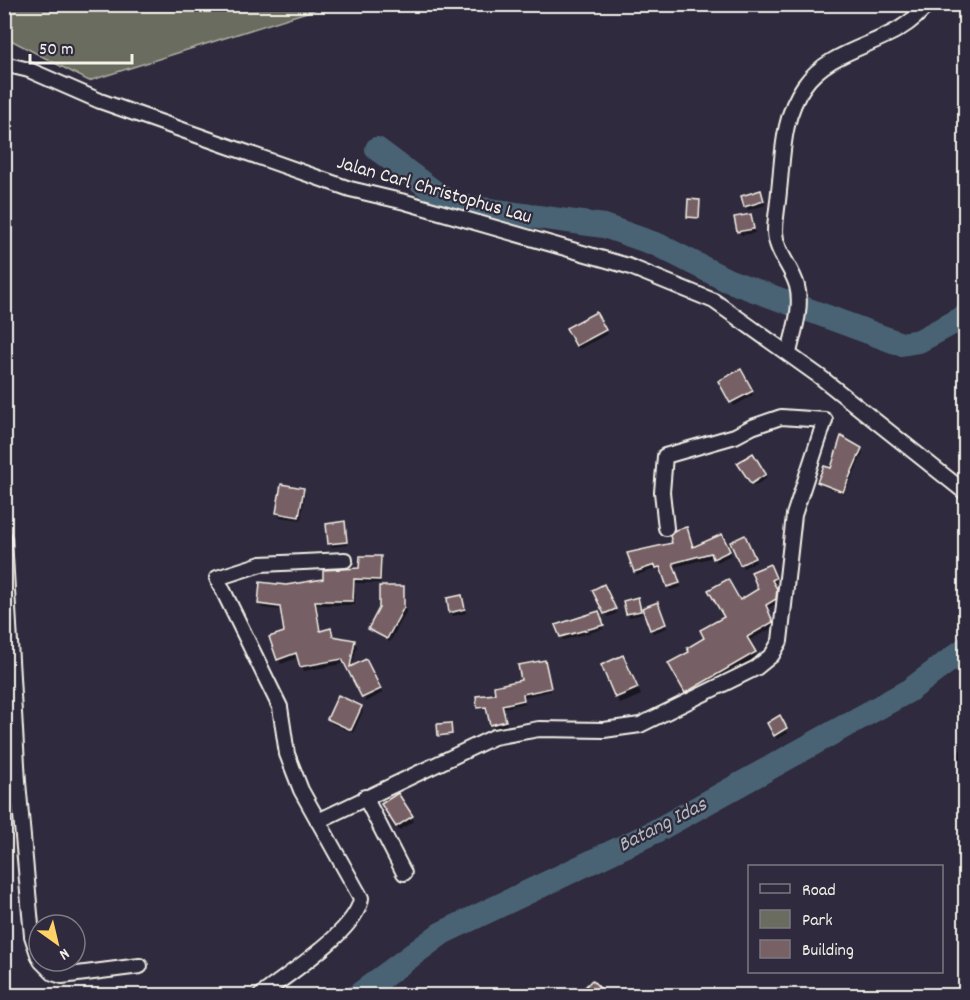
<svg xmlns="http://www.w3.org/2000/svg" width="970" height="1000" font-family="Dekko,sans-serif">
<rect width="100%" height="100%" fill="#2f2a3d"/>
<filter id="ink" filterUnits="userSpaceOnUse"><feTurbulence type="fractalNoise" baseFrequency=".0167" numOctaves="2"/><feDisplacementMap in="SourceGraphic" scale="12" xChannelSelector="R" yChannelSelector="G"/><feConvolveMatrix kernelMatrix="1 2 1 2 8 2 1 2 1" color-interpolation-filters="sRGB"/></filter>
<g filter="url(#ink)">
<path fill="#696c5e" stroke="#aeaea3" stroke-width="1.5" d="M 4,5 L 5,4 L 329,5 L 89,81 L 5,37 Z"/>
<g fill="#0007">
<path d="M 761,192 L 765,205 L 748,210 L 746,206 Z"/>
<path d="M 750,215 L 755,233 L 741,235 L 739,232 Z"/>
<path d="M 596,314 L 607,334 L 579,349 L 568,329 Z"/>
<path d="M 740,371 L 753,395 L 734,406 L 720,381 Z"/>
<path d="M 861,449 L 863,453 L 844,494 L 821,485 L 819,482 Z"/>
<path d="M 752,455 L 767,478 L 754,486 L 739,463 Z"/>
<path d="M 303,490 L 305,494 L 301,520 L 280,517 L 277,513 Z"/>
<path d="M 344,523 L 348,545 L 332,547 L 330,543 Z"/>
<path d="M 687,529 L 693,549 L 723,540 L 731,555 L 717,562 L 714,557 L 674,567 L 681,587 L 670,590 L 662,571 L 657,568 L 637,575 L 635,571 L 674,544 Z"/>
<path d="M 746,541 L 756,562 L 743,568 L 741,564 Z"/>
<path d="M 380,558 L 382,562 L 381,583 L 355,583 L 355,605 L 317,605 L 321,633 L 330,630 L 334,638 L 354,642 L 357,646 L 352,667 L 365,661 L 382,693 L 366,702 L 346,663 L 304,671 L 299,657 L 281,664 L 271,638 L 285,633 L 282,610 L 262,608 L 259,604 L 286,586 L 324,581 L 361,569 Z"/>
<path d="M 771,570 L 777,583 L 773,585 L 778,594 L 777,603 L 767,609 L 774,627 L 748,641 L 757,657 L 688,696 L 670,664 L 691,652 L 739,602 L 760,590 Z"/>
<path d="M 603,586 L 617,613 L 608,617 L 594,590 Z"/>
<path d="M 403,587 L 406,612 L 390,642 L 369,629 Z"/>
<path d="M 637,599 L 642,614 L 629,617 L 627,613 Z"/>
<path d="M 463,601 L 466,613 L 453,616 L 451,612 Z"/>
<path d="M 659,608 L 667,628 L 653,633 L 651,629 Z"/>
<path d="M 599,615 L 603,629 L 563,640 L 561,637 Z"/>
<path d="M 544,661 L 551,691 L 523,697 L 525,703 L 503,708 L 507,725 L 493,728 L 488,710 L 479,709 L 494,708 L 497,696 L 523,681 Z"/>
<path d="M 626,663 L 641,695 L 620,704 L 603,666 Z"/>
<path d="M 361,707 L 363,711 L 353,733 L 331,723 L 329,719 Z"/>
<path d="M 779,717 L 788,733 L 777,739 L 769,723 Z"/>
<path d="M 965,745 L 966,745 L 966,765 L 956,755 Z"/>
<path d="M 398,795 L 414,821 L 399,830 L 383,805 Z"/>
<path d="M 4,844 L 6,846 L 5,882 L 4,882 Z"/>
<path d="M 241,989 L 246,996 L 233,996 Z"/>
</g>
<g fill="none" stroke-linecap="round" stroke-linejoin="round">
<g stroke="#4a6374" stroke-width="24">
<path d="M 377,149 L 452,205 L 604,226 L 658,245 L 727,280 L 901,344 L 919,341 L 966,316"/>
<path d="M 357,996 L 442,933 L 654,832 L 910,690 L 966,648"/>
</g>
</g>
<g fill="#776165" stroke="#f4f1e8" stroke-width="1.5">
<path d="M 761,190 L 764,201 L 744,207 L 741,196 Z"/>
<path d="M 688,199 L 700,200 L 699,218 L 687,217 Z"/>
<path d="M 751,214 L 754,229 L 737,232 L 734,217 Z"/>
<path d="M 596,312 L 606,330 L 576,346 L 566,328 Z"/>
<path d="M 741,369 L 753,391 L 730,403 L 718,381 Z"/>
<path d="M 841,436 L 862,448 L 843,492 L 817,482 L 824,466 L 831,468 Z"/>
<path d="M 753,453 L 766,474 L 751,484 L 737,463 Z"/>
<path d="M 281,484 L 304,488 L 299,517 L 276,513 Z"/>
<path d="M 345,521 L 347,542 L 328,544 L 326,524 Z"/>
<path d="M 687,527 L 693,547 L 722,534 L 730,551 L 713,559 L 711,553 L 673,563 L 680,583 L 667,587 L 660,567 L 656,568 L 655,565 L 634,572 L 627,553 L 672,543 L 670,536 L 675,530 Z"/>
<path d="M 745,535 L 755,558 L 740,565 L 730,542 Z"/>
<path d="M 360,556 L 381,556 L 380,580 L 354,579 L 353,601 L 315,601 L 320,631 L 331,628 L 333,636 L 355,640 L 350,667 L 366,659 L 381,689 L 362,698 L 342,659 L 300,667 L 296,653 L 277,660 L 269,637 L 284,632 L 280,607 L 258,604 L 260,582 L 286,585 L 323,579 L 323,570 L 359,568 Z"/>
<path d="M 770,564 L 776,578 L 772,580 L 777,589 L 776,599 L 766,605 L 773,622 L 747,637 L 756,652 L 685,693 L 668,663 L 689,652 L 687,648 L 704,638 L 700,630 L 724,617 L 708,590 L 728,579 L 740,600 L 758,589 L 751,572 Z"/>
<path d="M 604,584 L 616,609 L 604,614 L 592,590 Z"/>
<path d="M 379,586 L 404,586 L 404,607 L 387,639 L 368,629 L 379,608 Z"/>
<path d="M 462,595 L 465,609 L 449,613 L 447,598 Z"/>
<path d="M 638,597 L 641,611 L 626,614 L 623,601 Z"/>
<path d="M 658,602 L 666,624 L 650,630 L 642,608 Z"/>
<path d="M 599,611 L 604,625 L 560,637 L 555,625 Z"/>
<path d="M 623,655 L 638,688 L 615,698 L 601,665 Z"/>
<path d="M 545,660 L 551,688 L 523,694 L 524,700 L 502,705 L 506,721 L 490,725 L 486,707 L 477,708 L 476,696 L 495,694 L 494,686 L 521,680 L 518,665 Z"/>
<path d="M 338,695 L 362,706 L 351,730 L 327,719 Z"/>
<path d="M 780,715 L 787,728 L 774,736 L 767,723 Z"/>
<path d="M 451,723 L 452,734 L 438,736 L 437,724 Z"/>
<path d="M 398,793 L 413,816 L 396,827 L 381,804 Z"/>
<path d="M 592,980 L 608,996 L 576,996 Z"/>
</g>
<g fill="none" stroke-linecap="round" stroke-linejoin="round">
<g stroke="#f4f1e8" stroke-width="18">
<g id="minor">
<path d="M 4,64 L 29,70 L 100,101 L 350,189 L 405,202 L 628,266 L 714,301 L 819,376 L 966,493"/>
<path d="M 789,353 C 793,333 803,308 797,286 C 792,267 776,253 775,232 C 775,219 778,205 779,191 C 783,156 782,117 804,86 C 834,43 898,46 927,4"/>
<path d="M 4,538 L 18,782"/>
<path d="M 4,784 L 18,782 L 32,936 L 39,957"/>
<path d="M 365,797 L 404,873"/>
<path d="M 318,821 L 494,737 L 539,729 L 604,730 L 640,725 L 756,668 L 772,655 L 780,641 L 794,515 L 825,420 L 781,417 L 752,427 L 735,436 L 665,456 L 662,492 L 666,528"/>
<path d="M 41,961 L 53,973 L 62,976 L 140,966"/>
<path d="M 260,996 C 286,975 358,930 361,898 L 301,790 L 287,754 L 280,707 L 217,578 L 261,564 L 345,560"/>
</g>
</g>
<use href="#minor" stroke="#2f2a3d" stroke-width="14"/>
</g>
</g>
<g text-anchor="middle" dominant-baseline="central" stroke-width="4.5" stroke-linejoin="round" paint-order="stroke">
<g font-size="20" fill="#f4f1e8" stroke="#2f2a3d">
<text transform="translate(434 191) rotate(16)">Jalan Carl Christophus Lau</text>
</g>
<g font-size="21" font-style="italic" fill="#b0b8ba" stroke="#2f2a3d">
<text transform="translate(663 826) rotate(-27)">Batang Idas</text>
</g>
</g>
<rect width="970" height="1000" fill="none" stroke="#2f2a3d" stroke-width="24"/>
<rect x="12" y="12" width="946" height="976" fill="none" stroke="#f4f1e8" stroke-width="2" filter="url(#ink)"/>
<rect x="748" y="865" width="195" height="108" fill="#2f2a3d" stroke="#7e7a81" stroke-width="1.5"/>
<rect x="760" y="884" width="30" height="9" fill="#2f2a3d" stroke="#7e7a81" stroke-width="1.5"/>
<text x="802" y="895" font-size="18" fill="#f4f1e8">Road</text>
<rect x="760" y="910" width="30" height="18" fill="#696c5e" stroke="#7e7a81" stroke-width="1.5"/>
<text x="802" y="925" font-size="18" fill="#f4f1e8">Park</text>
<rect x="760" y="940" width="30" height="18" fill="#776165" stroke="#7e7a81" stroke-width="1.5"/>
<text x="802" y="955" font-size="18" fill="#f4f1e8">Building</text>
<g transform="translate(57 943) rotate(146)"><circle r="28" fill="#2f2a3d" stroke="#7e7a81" stroke-width="1.5"/>
<path d="M0-4.5L10 22L0 15L-10 22Z" fill="#ffd166"/>
<text y="-9" font-size="16" font-weight="bold" text-anchor="middle" fill="#f4f1e8">N</text>
</g>
<path d="M30 54v9h102v-9" fill="none" stroke="#f4f1e8" stroke-width="3"/>
<text x="39" y="54" font-size="18" fill="#f4f1e8" stroke="#2f2a3d" stroke-width="4.5" paint-order="stroke">50 m</text>
</svg>
